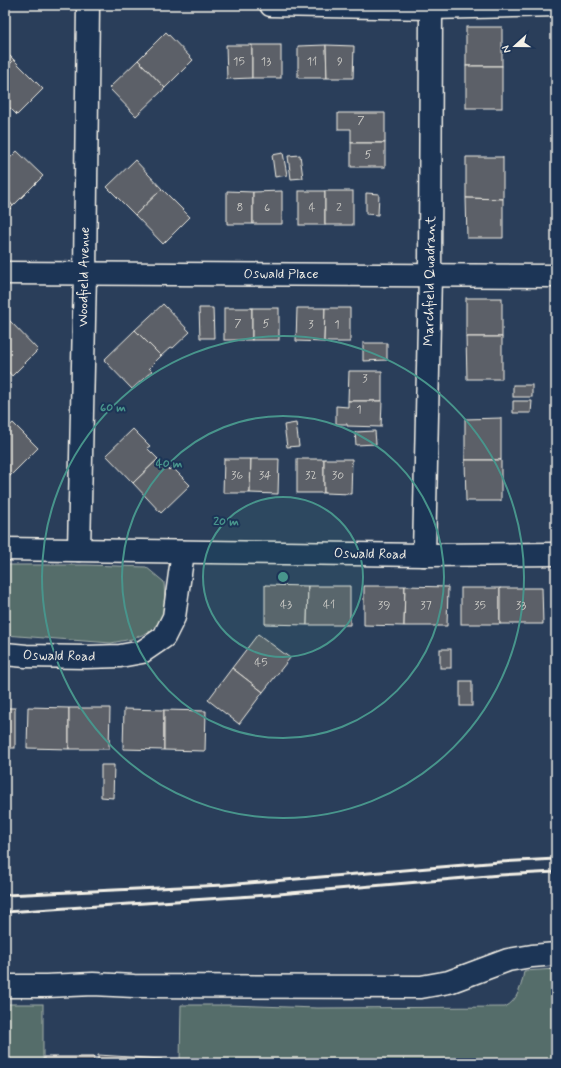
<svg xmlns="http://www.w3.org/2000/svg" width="561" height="1068" font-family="Mynerve,sans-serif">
<rect width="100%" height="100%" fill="#2a3e5a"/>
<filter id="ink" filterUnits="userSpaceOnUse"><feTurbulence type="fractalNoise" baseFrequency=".025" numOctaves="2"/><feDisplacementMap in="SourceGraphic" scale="8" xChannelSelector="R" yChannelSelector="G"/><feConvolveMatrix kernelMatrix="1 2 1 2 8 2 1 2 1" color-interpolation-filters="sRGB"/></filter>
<g filter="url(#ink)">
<g fill="#546d6a" stroke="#a4afa9">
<path d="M 5,565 L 87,565 L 146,567 L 164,582 L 165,603 L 162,619 L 149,632 L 132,639 L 111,643 L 5,635 Z"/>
<path d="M 556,969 L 556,1063 L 180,1063 L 181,1005 L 229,1005 L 317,1008 L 505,1007 C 518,1001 522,984 524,971 Z"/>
<rect x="5" y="1004" width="38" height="59"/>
</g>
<g fill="#5c6167" stroke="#f4f1e8">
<rect x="466" y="27" width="36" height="39"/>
<path d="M 166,32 L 193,60 L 165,88 L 138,60 Z"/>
<path d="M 226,45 L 252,45 L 252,78 L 227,79 Z"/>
<rect x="252" y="45" width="29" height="33"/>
<path d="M 326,45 L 327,78 L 298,78 L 298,46 Z"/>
<path d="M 326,45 L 354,46 L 353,78 L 327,78 Z"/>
<path d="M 5,51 L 14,60 L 5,69 Z"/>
<path d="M 14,60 L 43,89 L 17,115 L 5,103 L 5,69 Z"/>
<path d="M 138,60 L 165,88 L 136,116 L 109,88 Z"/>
<rect x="466" y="66" width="36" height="42"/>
<path d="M 338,113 L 385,113 L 385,143 L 351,143 L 351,129 L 338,129 Z"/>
<rect x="351" y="143" width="34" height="24"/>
<path d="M 17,151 L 43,176 L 13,206 L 5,197 L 5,163 Z"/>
<path d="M 283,153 L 287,175 L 275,177 L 272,155 Z"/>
<path d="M 300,155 L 303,178 L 291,179 L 288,156 Z"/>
<path d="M 466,157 L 503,157 L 503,199 L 466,198 Z"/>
<path d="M 135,160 L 162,189 L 135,215 L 107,187 Z"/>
<path d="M 162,189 L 190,217 L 163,244 L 135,215 Z"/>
<path d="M 227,191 L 253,192 L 253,224 L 227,224 Z"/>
<path d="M 282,191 L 282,224 L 253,224 L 253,192 Z"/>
<rect x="299" y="191" width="26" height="34"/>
<rect x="325" y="191" width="28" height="34"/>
<path d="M 366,193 L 379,194 L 378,215 L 366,214 Z"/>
<path d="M 5,197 L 13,206 L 5,214 Z"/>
<path d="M 466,198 L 503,199 L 503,238 L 467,238 Z"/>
<rect x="466" y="298" width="36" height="39"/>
<path d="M 163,304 L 190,332 L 173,348 L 171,347 L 161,356 L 135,330 Z"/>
<path d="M 199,308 L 213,308 L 214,338 L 200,338 Z"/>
<rect x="224" y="308" width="28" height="32"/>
<rect x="252" y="308" width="27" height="32"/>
<path d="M 297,308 L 325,308 L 324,342 L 296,341 Z"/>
<path d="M 325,308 L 350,308 L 350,342 L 324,342 Z"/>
<path d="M 5,316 L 10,321 L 5,325 Z"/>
<path d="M 10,321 L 38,350 L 12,376 L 5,368 L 5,325 Z"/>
<path d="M 135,330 L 161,356 L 149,368 L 152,371 L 132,389 L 104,360 Z"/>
<path d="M 466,337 L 502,337 L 502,379 L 467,379 Z"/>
<path d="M 363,343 L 387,343 L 387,360 L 363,361 Z"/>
<path d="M 349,371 L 382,371 L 382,401 L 348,401 Z"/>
<rect x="513" y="385" width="19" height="12"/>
<path d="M 348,401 L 382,401 L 381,427 L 347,426 L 347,424 L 336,424 L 336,406 L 348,407 Z"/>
<path d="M 513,401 L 532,401 L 531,413 L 513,413 Z"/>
<path d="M 501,418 L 501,460 L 465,460 L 465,419 Z"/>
<path d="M 13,423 L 38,448 L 10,476 L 5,471 L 5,430 Z"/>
<path d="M 296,423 L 299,446 L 287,447 L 284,425 Z"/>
<path d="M 133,429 L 150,446 L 147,448 L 158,459 L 133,483 L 106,455 Z"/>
<path d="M 375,431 L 376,444 L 356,445 L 355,432 Z"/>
<path d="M 158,459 L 169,470 L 172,467 L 190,485 L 161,513 L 133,483 Z"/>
<path d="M 224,459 L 251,459 L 250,493 L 223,493 Z"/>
<path d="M 251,459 L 279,459 L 278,494 L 250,493 Z"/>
<rect x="297" y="459" width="27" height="34"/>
<path d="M 324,459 L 352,459 L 351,494 L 324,493 Z"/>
<path d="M 465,460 L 501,460 L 501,501 L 466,501 Z"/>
<path d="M 5,471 L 10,476 L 5,481 Z"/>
<path d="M 265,585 L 308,586 L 307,625 L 265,624 Z"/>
<path d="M 308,586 L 350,586 L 350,625 L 307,625 Z"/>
<path d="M 364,586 L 405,586 L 404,626 L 364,625 Z"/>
<path d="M 405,586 L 448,587 L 447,626 L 404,626 Z"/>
<rect x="461" y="588" width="39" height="36"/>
<path d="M 500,588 L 542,588 L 543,624 L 500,624 Z"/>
<path d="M 258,634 L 290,658 L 263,692 L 232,668 Z"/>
<rect x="440" y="649" width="11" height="19"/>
<path d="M 232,668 L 263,692 L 239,724 L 208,700 Z"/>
<rect x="460" y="681" width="12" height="25"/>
<path d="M 28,707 L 69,708 L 69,749 L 27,748 Z"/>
<rect x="5" y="708" width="10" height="40"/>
<path d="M 69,708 L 110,708 L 109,749 L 69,749 Z"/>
<path d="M 124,709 L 164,710 L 164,750 L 123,749 Z"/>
<path d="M 164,710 L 206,711 L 205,751 L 164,750 Z"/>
<path d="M 101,765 L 114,765 L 113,798 L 101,797 Z"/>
<path d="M 98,1055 L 162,1059 L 162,1063 L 98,1063 Z"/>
<rect x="44" y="1057" width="50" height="6"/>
</g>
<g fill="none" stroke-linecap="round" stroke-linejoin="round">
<g stroke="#f4f1e8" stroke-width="25">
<g id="minor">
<path d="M 271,5 L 431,8 L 556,5"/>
<path d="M 5,273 L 556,276"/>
<path d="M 5,549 L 424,555 L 556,554"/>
<path d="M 79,550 L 85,273 L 88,5"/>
<path d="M 424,555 L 430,275 L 431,8"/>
<path d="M 5,654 L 26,656 L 86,657 L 120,656 L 142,652 L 164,637 L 174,617 L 183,552"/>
<path d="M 5,986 L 46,986 L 93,984 L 134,986 L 421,987 L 449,982 L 508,960 L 532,956 L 556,954"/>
</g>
</g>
<use href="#minor" stroke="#1d3557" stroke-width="22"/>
<g stroke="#f4f1e8" stroke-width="3">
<path d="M 5,895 L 224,885 L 500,862 L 556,859"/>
<path d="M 5,912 L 267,895 L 500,875 L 556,872"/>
</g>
</g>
</g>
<circle cx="283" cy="577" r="80" fill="#48958c" fill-opacity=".12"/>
<g fill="none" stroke="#48958c" stroke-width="2">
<circle cx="283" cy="577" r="80"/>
<circle cx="283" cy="577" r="161"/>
<circle cx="283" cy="577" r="241"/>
</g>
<g text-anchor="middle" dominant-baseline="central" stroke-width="4" stroke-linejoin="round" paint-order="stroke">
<g font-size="12" fill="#cecdc8">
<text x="239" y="62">15</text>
<text x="266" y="62">13</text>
<text x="312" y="62">11</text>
<text x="340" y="62">9</text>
<text x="361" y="121">7</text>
<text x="368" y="155">5</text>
<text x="240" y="208">8</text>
<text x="267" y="208">6</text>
<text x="312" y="208">4</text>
<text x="339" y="208">2</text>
<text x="238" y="324">7</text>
<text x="266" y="324">5</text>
<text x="311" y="325">3</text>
<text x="337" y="325">1</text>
<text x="365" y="379">3</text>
<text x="359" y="410">1</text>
<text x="237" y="476">36</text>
<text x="265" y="476">34</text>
<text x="311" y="476">32</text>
<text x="338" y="476">30</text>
<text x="286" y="605">43</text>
<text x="329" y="605">41</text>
<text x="384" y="606">39</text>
<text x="426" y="606">37</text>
<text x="480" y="606">35</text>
<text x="521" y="606">33</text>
<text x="261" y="663">45</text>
</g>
<g font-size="14" fill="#f4f1e8" stroke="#1d3557">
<text x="281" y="274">Oswald Place</text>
<text transform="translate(84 277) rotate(-89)">Woodfield Avenue</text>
<text transform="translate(430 281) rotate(-89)">Marchfield Quadrant</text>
<text transform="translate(370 554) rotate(1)">Oswald Road</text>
<text transform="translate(59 656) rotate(1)">Oswald Road</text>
</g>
</g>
<circle cx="283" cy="577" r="6" fill="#48958c" stroke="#1d3557" stroke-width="2"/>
<g font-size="12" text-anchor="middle" font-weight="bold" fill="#48958c" stroke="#1d3557" stroke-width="4" stroke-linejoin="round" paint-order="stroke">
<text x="113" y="411">60 m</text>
<text x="169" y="467">40 m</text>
<text x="226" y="525">20 m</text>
</g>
<rect width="561" height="1068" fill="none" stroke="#1d3557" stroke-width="20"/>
<rect x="10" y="10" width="541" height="1048" fill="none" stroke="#f4f1e8" stroke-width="1.5" filter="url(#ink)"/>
<g transform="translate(515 46) rotate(249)" stroke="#1d3557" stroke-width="3" paint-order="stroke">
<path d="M0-3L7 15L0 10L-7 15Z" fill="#f4f1e8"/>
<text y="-6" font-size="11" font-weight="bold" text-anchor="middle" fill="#f4f1e8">N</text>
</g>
</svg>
